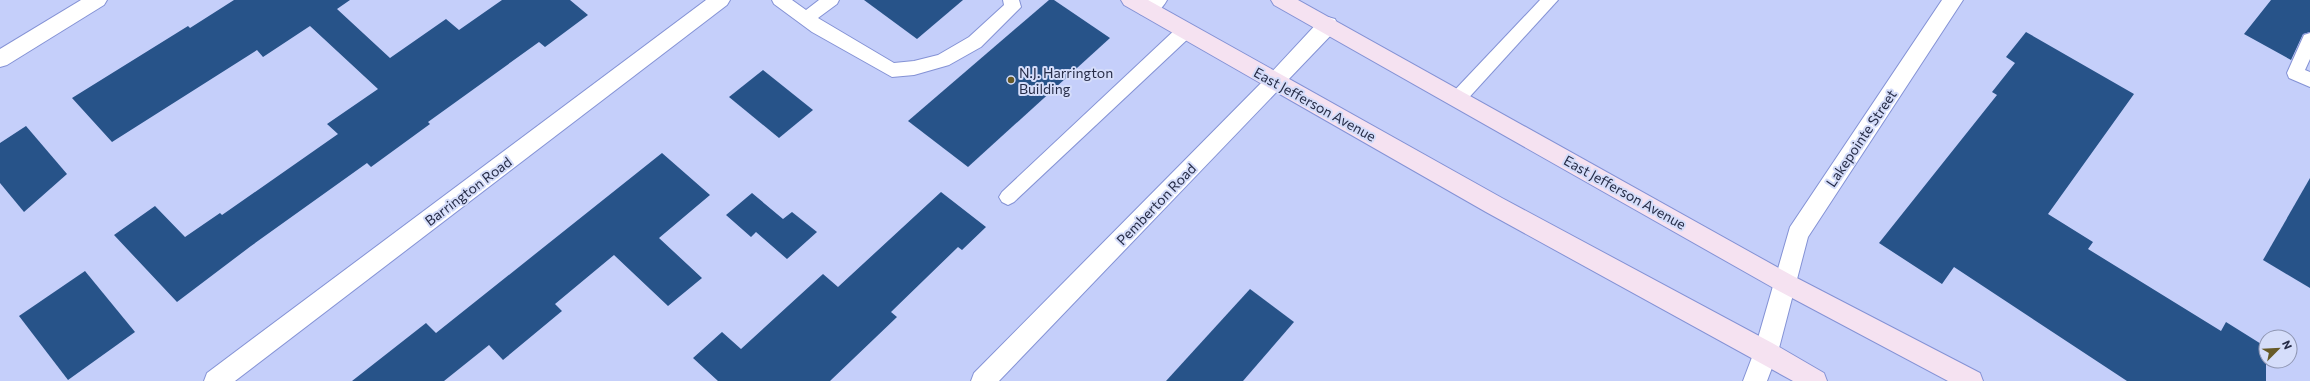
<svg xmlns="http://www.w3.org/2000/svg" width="2310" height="381" font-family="Commissioner,sans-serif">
<rect width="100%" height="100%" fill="#c5cffa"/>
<g fill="#275389">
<path d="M 234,0 L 350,0 L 337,9 L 390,58 L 446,19 L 459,30 L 502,0 L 570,0 L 588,15 L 545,47 L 539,42 L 428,122 L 430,124 L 371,167 L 367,163 L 251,246 L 177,302 L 114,235 L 155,206 L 185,237 L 220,213 L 222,215 L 338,134 L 327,124 L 378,89 L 310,26 L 263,57 L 257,50 L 112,142 L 72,98 L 188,26 L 190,28 Z"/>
<path d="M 864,0 L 963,0 L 917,39 Z"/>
<path d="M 1049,0 L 1054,0 L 1110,38 L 968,167 L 908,121 Z"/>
<path d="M 2271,0 L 2310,0 L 2310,32 L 2303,34 L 2291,60 L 2244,34 Z"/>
<path d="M 2026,32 L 2134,94 L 2048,214 L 2093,242 L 2088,249 L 2221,331 L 2226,322 L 2266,347 L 2266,381 L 2127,381 L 1954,267 L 1942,284 L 1879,243 L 1997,95 L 1992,92 L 2015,63 L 2006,57 Z"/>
<path d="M 763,70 L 813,110 L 779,138 L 729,97 Z"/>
<path d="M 26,126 L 67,174 L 24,212 L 0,183 L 0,143 Z"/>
<path d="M 662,153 L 710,195 L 659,238 L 702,278 L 668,306 L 614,255 L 555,304 L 562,311 L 503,360 L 489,345 L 444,381 L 352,381 L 426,323 L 436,333 Z"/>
<path d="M 2310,178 L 2310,288 L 2263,260 Z"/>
<path d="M 941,192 L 986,227 L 962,250 L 958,247 L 891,312 L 897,317 L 830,381 L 718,381 L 693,358 L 722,332 L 741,349 L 823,274 L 838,287 Z"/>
<path d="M 752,193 L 783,219 L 792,212 L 817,232 L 787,259 L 756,232 L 751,237 L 726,215 Z"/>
<path d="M 85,271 L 135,332 L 68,380 L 19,316 Z"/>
<path d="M 1250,289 L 1294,322 L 1243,381 L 1166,381 Z"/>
</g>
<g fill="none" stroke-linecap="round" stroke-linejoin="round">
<g stroke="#8492d5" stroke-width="2">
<g id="lane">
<path d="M 772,0 L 792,0 L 806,10 L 819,0 L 839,0 L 837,4 L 818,18 L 894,63 L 914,61 L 938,55 L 969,37 L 1004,5 L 1003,0 L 1019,0 L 1021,7 L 981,47 L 949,65 L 914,75 L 892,77 L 812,32 L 774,4 Z"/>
<path d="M 1540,0 L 1558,0 L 1464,103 L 1458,105 L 1452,103 L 1449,98 L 1452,93 Z"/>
<path d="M 1185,25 L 1191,26 L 1193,31 L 1191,36 L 1014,202 L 1008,205 L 1002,202 L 999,197 L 1002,192 L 1179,26 Z"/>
<path d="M 2310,33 L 2310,59 L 2305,70 L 2310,72 L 2310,87 L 2289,78 L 2287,73 L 2304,35 Z"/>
</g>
</g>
<g stroke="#8492d5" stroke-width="2">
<g id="street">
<path d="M 81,0 L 107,0 L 104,5 L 7,65 L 0,67 L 0,49 Z"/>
<path d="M 706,0 L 730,0 L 727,5 L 235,381 L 204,381 L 207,373 Z"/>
<path d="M 1144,0 L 1167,0 C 1161,11 1152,18 1140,14 L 1137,9 Z"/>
<path d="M 1942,0 L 1963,0 L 1808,237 L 1778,352 L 1767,381 L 1743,381 L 1754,352 L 1790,227 Z"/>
<path d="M 1328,17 L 1335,19 L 1338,25 L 1335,31 L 999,381 L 971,381 L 974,373 L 1268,76 L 1321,19 Z"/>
</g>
</g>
<g stroke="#8492d5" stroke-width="2">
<g id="secondary">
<path d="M 1121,0 L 1148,0 L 1502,198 L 1774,344 L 1824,373 L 1827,381 L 1793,381 L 1486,212 L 1124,5 Z"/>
<path d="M 1271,0 L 1298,0 L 1793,276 L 1980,373 L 1983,381 L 1948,381 L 1777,290 L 1274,5 Z"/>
</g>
</g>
<use href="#lane" fill="#fff" fill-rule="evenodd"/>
<use href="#street" fill="#fff" fill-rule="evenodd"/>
<use href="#secondary" fill="#f5e2f1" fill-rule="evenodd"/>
</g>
<circle fill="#675a27" stroke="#d5ddfa" stroke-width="1.5" cx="1011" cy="80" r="4"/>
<g text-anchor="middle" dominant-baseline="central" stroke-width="4" stroke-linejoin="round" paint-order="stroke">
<g font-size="14" fill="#262c47" stroke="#d5ddfa" text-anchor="start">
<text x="1019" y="72">N.J. Harrington<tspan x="1019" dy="16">Building</tspan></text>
</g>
<g font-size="14" fill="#262c47" stroke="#d5ddfa">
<text transform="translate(1315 104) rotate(29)">East Jefferson Avenue</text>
<text transform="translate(1861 138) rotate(-56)">Lakepointe Street</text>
<text transform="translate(468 191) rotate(-37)">Barrington Road</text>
<text transform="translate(1625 192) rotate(29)">East Jefferson Avenue</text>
<text transform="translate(1156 204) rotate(-46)">Pemberton Road</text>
</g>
</g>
<g transform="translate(2278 349) rotate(66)"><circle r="19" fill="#d5ddfa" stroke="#8f96b2"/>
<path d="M0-3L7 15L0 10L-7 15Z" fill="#675a27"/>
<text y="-6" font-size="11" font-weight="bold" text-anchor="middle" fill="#262c47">N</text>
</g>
</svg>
